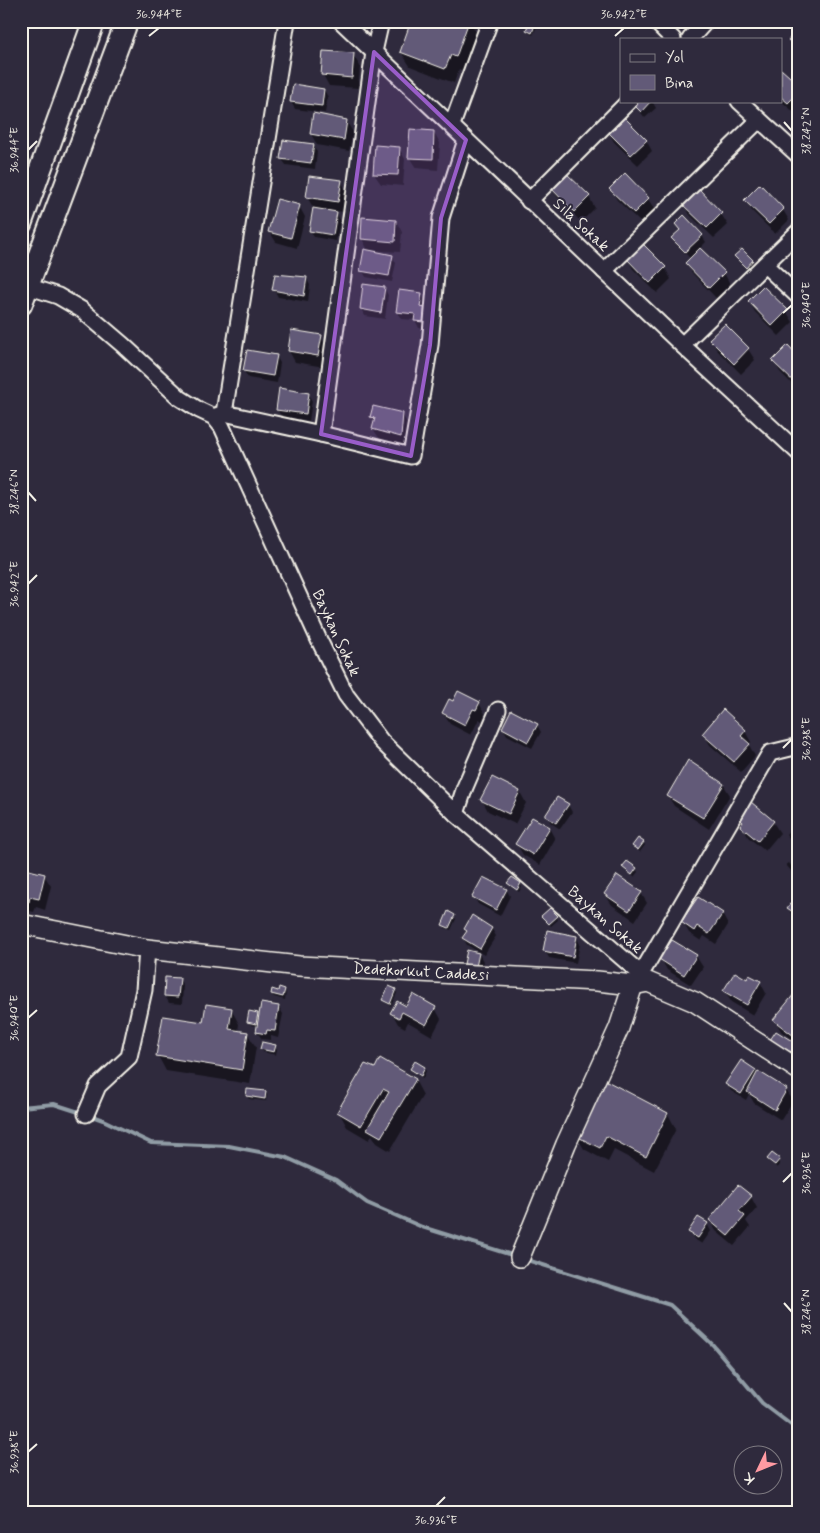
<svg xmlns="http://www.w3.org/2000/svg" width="820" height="1533" font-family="Mynerve,sans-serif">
<rect width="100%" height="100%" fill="#2f2a3d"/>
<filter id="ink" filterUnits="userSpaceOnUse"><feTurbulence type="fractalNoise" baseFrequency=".02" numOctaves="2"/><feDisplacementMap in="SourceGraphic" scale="10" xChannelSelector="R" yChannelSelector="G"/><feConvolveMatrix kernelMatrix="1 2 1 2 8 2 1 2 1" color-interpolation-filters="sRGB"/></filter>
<g filter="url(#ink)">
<g fill="#0007">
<path d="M 413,21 L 469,21 L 478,35 L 465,71 L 459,69 L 454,83 L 410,66 L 401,52 Z"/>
<path d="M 765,21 L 782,21 L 775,30 Z"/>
<path d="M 535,23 L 537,26 L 533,35 L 529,33 L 527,30 Z"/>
<path d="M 799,30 L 799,54 L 789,40 Z"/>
<path d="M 353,55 L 360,66 L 358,88 L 329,86 L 323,75 Z"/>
<path d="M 781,71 L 799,87 L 799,109 L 795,113 L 781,101 Z"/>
<path d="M 294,85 L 324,90 L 328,97 L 325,113 L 295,109 L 291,102 Z"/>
<path d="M 638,101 L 652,101 L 656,108 L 645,118 L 635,105 Z"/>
<path d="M 346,121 L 353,132 L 349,151 L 317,145 L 311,134 Z"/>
<path d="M 608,131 L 646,140 L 652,151 L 638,165 L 614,142 Z"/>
<path d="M 434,132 L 440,143 L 438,170 L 416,168 L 409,157 Z"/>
<path d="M 313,145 L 317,152 L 315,169 L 286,165 L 281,158 Z"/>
<path d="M 399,148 L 405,159 L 403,186 L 381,184 L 374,174 Z"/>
<path d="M 625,175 L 648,199 L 655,210 L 641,223 L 617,200 L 611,189 Z"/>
<path d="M 341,181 L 347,192 L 344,212 L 335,211 L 340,220 L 336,241 L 314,237 L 310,230 L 314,209 L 307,197 Z"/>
<path d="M 551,187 L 589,197 L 595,208 L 581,222 L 558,198 Z"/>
<path d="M 698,190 L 721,214 L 728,225 L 714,238 L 690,215 L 684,204 Z"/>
<path d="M 746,200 L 783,210 L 789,220 L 775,234 L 752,211 Z"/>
<path d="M 299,206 L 305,217 L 297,248 L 276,242 L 269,231 Z"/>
<path d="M 396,221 L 402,232 L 400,252 L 368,250 L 362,239 Z"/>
<path d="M 702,236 L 706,242 L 699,249 L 724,273 L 730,284 L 716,298 L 693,274 L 686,263 L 691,259 L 677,245 L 673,238 Z"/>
<path d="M 742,250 L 752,261 L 756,268 L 751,274 L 740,263 L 736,256 Z"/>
<path d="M 392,256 L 396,263 L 392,282 L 366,277 L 362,270 Z"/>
<path d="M 627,258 L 665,268 L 671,279 L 657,293 L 633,269 Z"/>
<path d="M 306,278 L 310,285 L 308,302 L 278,297 L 274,290 Z"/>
<path d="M 364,286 L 384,288 L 388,295 L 385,319 L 365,316 L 361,309 Z"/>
<path d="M 421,294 L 425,301 L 424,309 L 428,329 L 419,328 L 415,320 L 401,319 L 397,312 Z"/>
<path d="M 749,301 L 786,311 L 793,322 L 779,336 L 755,312 Z"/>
<path d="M 725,325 L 748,349 L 755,360 L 741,374 L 717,350 L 711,339 Z"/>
<path d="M 321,336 L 327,347 L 324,367 L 295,362 L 289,351 Z"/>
<path d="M 248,352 L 276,356 L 280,363 L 277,383 L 248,378 L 244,371 Z"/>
<path d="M 799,358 L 799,391 L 780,372 L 774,361 Z"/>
<path d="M 308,394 L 312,401 L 309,421 L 281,416 L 277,409 Z"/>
<path d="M 402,414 L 408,425 L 407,447 L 380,439 L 373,429 L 375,423 L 371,417 Z"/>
<path d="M 479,703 L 485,714 L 482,721 L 479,719 L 471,735 L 450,724 L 443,713 Z"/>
<path d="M 537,725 L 541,732 L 532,748 L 507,735 L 503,728 Z"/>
<path d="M 745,731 L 751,742 L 749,745 L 755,756 L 741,772 L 710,745 L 704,734 Z"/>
<path d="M 723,784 L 730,795 L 709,829 L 674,806 L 668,796 Z"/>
<path d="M 520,792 L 526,803 L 515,824 L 488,811 L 482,800 Z"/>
<path d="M 751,804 L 773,822 L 780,833 L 765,851 L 748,837 L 739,818 Z"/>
<path d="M 568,805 L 572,812 L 560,829 L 551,823 L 547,816 Z"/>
<path d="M 549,828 L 555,839 L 540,865 L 523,855 L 517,844 Z"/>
<path d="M 789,831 L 794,837 L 791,840 L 786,834 Z"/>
<path d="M 643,842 L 645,845 L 640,852 L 634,846 Z"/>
<path d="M 21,862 L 26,871 L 44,875 L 51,886 L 45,910 L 36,907 L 34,912 L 21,909 Z"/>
<path d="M 789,863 L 795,870 L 792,872 L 786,865 Z"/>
<path d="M 624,867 L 636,869 L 638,872 L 634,877 Z"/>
<path d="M 512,878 L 522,887 L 519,892 L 509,883 Z"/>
<path d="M 506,889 L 510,896 L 500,916 L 478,904 L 474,897 Z"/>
<path d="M 641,893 L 647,903 L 635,921 L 612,905 L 605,894 Z"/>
<path d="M 799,894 L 799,920 L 792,915 L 788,908 Z"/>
<path d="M 449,913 L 456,919 L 451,930 L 445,928 L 444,925 Z"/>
<path d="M 722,914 L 728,925 L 716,944 L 704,936 L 701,941 L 689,933 L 683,922 Z"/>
<path d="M 472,917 L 492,929 L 496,936 L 484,955 L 467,945 L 463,938 L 467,932 L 465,929 Z"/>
<path d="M 557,917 L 558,920 L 551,926 L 545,919 Z"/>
<path d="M 576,937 L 580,944 L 576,963 L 549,958 L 545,951 Z"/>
<path d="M 479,954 L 483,961 L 480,973 L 470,971 L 466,964 Z"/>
<path d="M 696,956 L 703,967 L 691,985 L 667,970 L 661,959 Z"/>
<path d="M 179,979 L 183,986 L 182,1004 L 169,1003 L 165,996 Z"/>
<path d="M 747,981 L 760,982 L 766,993 L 753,1015 L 731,1002 L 725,991 Z"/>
<path d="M 284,990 L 286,993 L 285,1000 L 274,997 L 272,994 Z"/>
<path d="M 395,990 L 397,993 L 391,1006 L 386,1003 L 384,1000 Z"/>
<path d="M 799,990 L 799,1045 L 781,1031 L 775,1020 Z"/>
<path d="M 279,1007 L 283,1014 L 278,1038 L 271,1036 L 270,1040 L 262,1039 L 257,1032 L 258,1026 L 251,1025 L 249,1022 L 258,1014 L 260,1018 Z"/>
<path d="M 407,1008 L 435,1008 L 441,1019 L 432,1036 L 408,1022 L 405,1028 L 398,1024 L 392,1013 Z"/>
<path d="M 231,1009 L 239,1024 L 238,1031 L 247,1033 L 256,1047 L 250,1084 L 166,1071 L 158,1056 L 204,1023 Z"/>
<path d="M 772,1040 L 795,1043 L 799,1049 L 799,1053 L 796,1058 L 776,1047 Z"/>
<path d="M 275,1046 L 277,1049 L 276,1055 L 263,1052 L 262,1049 Z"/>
<path d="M 741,1062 L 756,1071 L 758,1075 L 786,1090 L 792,1099 L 796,1092 L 799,1094 L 797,1102 L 794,1099 L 781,1120 L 754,1103 L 749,1094 L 746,1100 L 731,1091 L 727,1084 Z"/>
<path d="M 424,1068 L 426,1071 L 423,1078 L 413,1072 L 411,1069 Z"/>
<path d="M 376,1070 L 415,1080 L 423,1095 L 390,1151 L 377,1143 L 372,1135 L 369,1140 L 347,1127 L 339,1112 Z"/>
<path d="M 604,1081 L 668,1114 L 676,1129 L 654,1171 L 614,1150 L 608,1162 L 584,1149 L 576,1135 Z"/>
<path d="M 265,1092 L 267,1095 L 266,1101 L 249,1099 L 247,1096 Z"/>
<path d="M 769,1159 L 779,1160 L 780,1163 L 777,1168 Z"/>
<path d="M 751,1197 L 757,1208 L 746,1221 L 750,1227 L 734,1246 L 716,1231 L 710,1220 Z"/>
<path d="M 707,1224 L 711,1231 L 702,1244 L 694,1239 L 690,1232 Z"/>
</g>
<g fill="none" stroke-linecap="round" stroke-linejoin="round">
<g stroke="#909ca5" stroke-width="4">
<path d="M 21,1107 L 54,1104 L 82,1113"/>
<path d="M 89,1115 L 103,1120 L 151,1143 L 229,1146 L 285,1157 L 336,1180 L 367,1203 L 422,1227 L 515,1256"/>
<path d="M 524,1259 L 670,1305 L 713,1345 L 762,1403 L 799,1431"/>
</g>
</g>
<g fill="#625a78" stroke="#f4f1e8">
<path d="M 411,21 L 469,21 L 456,57 L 451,55 L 445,69 L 400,52 Z"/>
<path d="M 530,21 L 536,22 L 532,33 L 526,30 Z"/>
<path d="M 799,28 L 799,50 L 788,40 Z"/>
<path d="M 323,51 L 354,53 L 352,78 L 321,75 Z"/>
<path d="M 781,69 L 799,85 L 799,92 L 788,103 L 781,97 Z"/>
<path d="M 293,84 L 324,89 L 322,106 L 290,102 Z"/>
<path d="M 636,101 L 651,101 L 641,112 L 633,104 Z"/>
<path d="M 313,113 L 347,120 L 344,140 L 310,134 Z"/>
<path d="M 622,115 L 647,140 L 631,155 L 607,131 Z"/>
<path d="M 410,129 L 434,131 L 433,159 L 408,158 Z"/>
<path d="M 283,140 L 314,144 L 311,163 L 280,159 Z"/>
<path d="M 375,145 L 400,147 L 398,175 L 373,174 Z"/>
<path d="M 565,172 L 590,196 L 574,212 L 550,187 Z"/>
<path d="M 625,173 L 649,198 L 634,213 L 609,189 Z"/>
<path d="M 309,176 L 342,180 L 338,202 L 306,197 Z"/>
<path d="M 760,184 L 784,209 L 769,224 L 744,200 Z"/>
<path d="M 698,188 L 722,213 L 707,228 L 682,204 Z"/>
<path d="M 277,199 L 300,205 L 291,238 L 268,232 Z"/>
<path d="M 313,208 L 337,212 L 333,235 L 309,231 Z"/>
<path d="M 684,215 L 703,235 L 685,252 L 671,238 L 680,230 L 675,224 Z"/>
<path d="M 362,217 L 396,220 L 395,242 L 361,239 Z"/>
<path d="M 641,242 L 666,267 L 650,283 L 626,258 Z"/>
<path d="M 700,248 L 725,272 L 709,288 L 685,263 Z"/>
<path d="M 364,249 L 393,255 L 389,276 L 360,271 Z"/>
<path d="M 742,249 L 753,260 L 746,268 L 734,256 Z"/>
<path d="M 275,274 L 307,277 L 304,296 L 272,290 Z"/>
<path d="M 363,284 L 385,287 L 381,313 L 360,309 Z"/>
<path d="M 763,286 L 788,310 L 772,326 L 748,301 Z"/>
<path d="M 399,290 L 422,293 L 420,307 L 426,308 L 424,322 L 414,321 L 415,314 L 396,312 Z"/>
<path d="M 725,324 L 749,348 L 734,364 L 709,339 Z"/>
<path d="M 291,330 L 322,335 L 318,356 L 288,351 Z"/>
<path d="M 788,345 L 799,357 L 799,383 L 797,385 L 772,361 Z"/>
<path d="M 247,350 L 277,355 L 273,376 L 243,371 Z"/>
<path d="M 279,388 L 309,393 L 306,414 L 276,410 Z"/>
<path d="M 373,406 L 403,413 L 401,437 L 372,429 L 375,418 L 370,417 Z"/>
<path d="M 458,691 L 480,702 L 476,710 L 473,709 L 465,725 L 442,713 L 449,699 L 453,701 Z"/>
<path d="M 723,709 L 746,730 L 741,736 L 750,744 L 734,762 L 702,734 Z"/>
<path d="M 511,710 L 538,724 L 528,742 L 502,728 Z"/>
<path d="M 688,760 L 724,784 L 703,818 L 667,796 Z"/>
<path d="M 492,777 L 520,791 L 509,814 L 480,800 Z"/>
<path d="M 557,797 L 569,804 L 556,823 L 545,816 Z"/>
<path d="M 751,802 L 774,821 L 758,841 L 740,826 L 743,822 L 738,818 Z"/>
<path d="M 532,817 L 550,827 L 533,855 L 515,844 Z"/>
<path d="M 638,838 L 644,842 L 638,850 L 632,846 Z"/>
<path d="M 627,861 L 637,868 L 632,875 L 622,867 Z"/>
<path d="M 21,868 L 45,874 L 39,899 L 30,897 L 29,902 L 21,900 Z"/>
<path d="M 617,875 L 642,892 L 629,911 L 604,894 Z"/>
<path d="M 483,877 L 507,889 L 496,910 L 472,897 Z"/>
<path d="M 512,877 L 521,883 L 517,890 L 507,883 Z"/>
<path d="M 799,892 L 799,916 L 787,908 Z"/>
<path d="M 698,897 L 723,913 L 709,934 L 697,926 L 694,931 L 681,922 Z"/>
<path d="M 550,908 L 558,916 L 549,924 L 541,916 Z"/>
<path d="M 448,911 L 455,915 L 449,928 L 442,925 Z"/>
<path d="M 472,915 L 492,928 L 480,949 L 462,938 L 467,931 L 464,929 Z"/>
<path d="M 547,930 L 577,936 L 573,957 L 543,951 Z"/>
<path d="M 672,940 L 697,955 L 684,975 L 659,959 Z"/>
<path d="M 467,950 L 479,953 L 476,967 L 464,964 Z"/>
<path d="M 735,972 L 747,979 L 749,975 L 761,981 L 747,1005 L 723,991 Z"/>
<path d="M 165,977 L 180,978 L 178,997 L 164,996 Z"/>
<path d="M 389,986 L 396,989 L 390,1004 L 382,1000 Z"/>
<path d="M 279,987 L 285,989 L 283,997 L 271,994 L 272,989 L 278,991 Z"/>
<path d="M 799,988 L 799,1030 L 794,1036 L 773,1020 Z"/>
<path d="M 413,994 L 436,1007 L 426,1025 L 402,1012 L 399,1018 L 390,1013 L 397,1001 L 406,1006 Z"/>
<path d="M 261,1003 L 279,1006 L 275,1031 L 267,1030 L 266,1034 L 256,1032 Z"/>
<path d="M 206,1004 L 232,1008 L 229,1029 L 248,1032 L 242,1070 L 156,1056 L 163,1016 L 203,1022 Z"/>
<path d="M 249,1011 L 258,1013 L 256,1024 L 247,1022 Z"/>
<path d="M 776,1031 L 797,1044 L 791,1052 L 770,1040 Z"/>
<path d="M 262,1042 L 276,1045 L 274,1052 L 260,1049 Z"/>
<path d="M 380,1058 L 416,1079 L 381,1137 L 367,1129 L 389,1092 L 383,1089 L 361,1126 L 337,1112 L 365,1064 L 375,1068 Z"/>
<path d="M 741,1060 L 756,1070 L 741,1094 L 725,1084 Z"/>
<path d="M 415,1061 L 425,1067 L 421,1076 L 410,1069 Z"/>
<path d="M 758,1071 L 787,1089 L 775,1110 L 747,1092 Z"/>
<path d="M 603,1079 L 668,1113 L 646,1157 L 606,1136 L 600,1148 L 574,1135 Z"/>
<path d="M 247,1089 L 266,1091 L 265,1099 L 246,1096 Z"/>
<path d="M 772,1153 L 780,1159 L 775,1165 L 767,1159 Z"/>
<path d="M 738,1185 L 752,1196 L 739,1211 L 745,1216 L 728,1236 L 709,1220 Z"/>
<path d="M 698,1217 L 708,1223 L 698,1238 L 688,1232 Z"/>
</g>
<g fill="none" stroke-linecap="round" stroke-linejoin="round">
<g stroke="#f4f1e8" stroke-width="19">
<g id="minor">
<path d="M 341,21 L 682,345 L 799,453"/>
<path d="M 655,21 L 673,39"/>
<path d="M 690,39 L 706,21"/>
<path d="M 739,101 L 799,156"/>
<path d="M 452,125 L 490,21"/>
<path d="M 529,201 L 629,101"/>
<path d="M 765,265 L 799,297"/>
<path d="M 604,271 L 759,120"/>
<path d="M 27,286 L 58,296 L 82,310 L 123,345 L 180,398 L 199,410 L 214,417 L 222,427 L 319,640 L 346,695 L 381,741 L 456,814 L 641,974 L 648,982"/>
<path d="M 682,345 L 799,231"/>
<path d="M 224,413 L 321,434 L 374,52 L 381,21"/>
<path d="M 216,416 L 224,413 L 287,21"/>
<path d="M 321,434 L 411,456 L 430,345 L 441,218 L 466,140"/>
<path d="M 456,814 L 465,787 L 498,710"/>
<path d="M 641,974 L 770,753 L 799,746"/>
<path d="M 86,1114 L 98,1086 L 129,1057 L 144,990 L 147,949"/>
</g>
</g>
<g stroke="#f4f1e8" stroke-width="22">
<g id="tertiary">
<path d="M 21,924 L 147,949 L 299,966 L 597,981 L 633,985 L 648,982 L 695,1002 L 799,1070"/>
<path d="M 520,1257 L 566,1144 L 619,1028 L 633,985"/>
</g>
</g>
<g stroke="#f4f1e8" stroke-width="25">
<g id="secondary">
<path d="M 21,223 L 94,21"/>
<path d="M 21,304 L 127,21"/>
</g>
</g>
<use href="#minor" stroke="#2f2a3d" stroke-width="15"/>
<use href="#tertiary" stroke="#2f2a3d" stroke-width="19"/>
<use href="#secondary" stroke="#2f2a3d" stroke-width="21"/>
</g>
</g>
<path fill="#995dc9" fill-opacity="0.2" stroke="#995dc9" stroke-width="4" stroke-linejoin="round" d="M 374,52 L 466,140 L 441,218 L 430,345 L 411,456 L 321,434 Z"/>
<path fill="none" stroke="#f4f1e8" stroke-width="2" d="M 149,36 L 159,28M 615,36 L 624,28M 784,122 L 792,131M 28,150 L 37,141M 783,313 L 792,305M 28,492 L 36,501M 28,584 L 37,575M 783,748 L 792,739M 28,1018 L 37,1010M 783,1182 L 792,1173M 784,1303 L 792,1312M 28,1452 L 37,1444M 436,1506 L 445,1497"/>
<g text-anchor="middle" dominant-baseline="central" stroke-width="4" stroke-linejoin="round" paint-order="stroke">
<g font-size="16" fill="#f4f1e8" stroke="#2f2a3d">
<text transform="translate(581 225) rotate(43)">Sıla Sokak</text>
<text transform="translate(336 633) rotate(65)">Baykan Sokak</text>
<text transform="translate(605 920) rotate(41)">Baykan Sokak</text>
<text transform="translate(421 972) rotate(3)">Dedekorkut Caddesi</text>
</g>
</g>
<rect width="820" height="1533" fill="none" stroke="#2f2a3d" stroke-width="55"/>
<rect x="620" y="38" width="162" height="65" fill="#2f2a3d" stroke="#7e7a81"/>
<rect x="630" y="54" width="25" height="8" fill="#2f2a3d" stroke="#7e7a81"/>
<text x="665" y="62" font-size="15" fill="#f4f1e8">Yol</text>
<rect x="630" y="75" width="25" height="15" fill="#625a78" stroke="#7e7a81"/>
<text x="665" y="88" font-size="15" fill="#f4f1e8">Bina</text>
<g transform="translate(758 1470) rotate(227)"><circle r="24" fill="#2f2a3d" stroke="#7e7a81"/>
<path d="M0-4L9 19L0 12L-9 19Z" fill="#ff9aa2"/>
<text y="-8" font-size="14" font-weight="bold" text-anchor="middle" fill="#f4f1e8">K</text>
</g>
<rect x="28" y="28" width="764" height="1478" fill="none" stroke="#f4f1e8" stroke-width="2"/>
<g font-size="12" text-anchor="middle" fill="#f4f1e8">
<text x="159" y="18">36.944°E</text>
<text x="624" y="18">36.942°E</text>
<text transform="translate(806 131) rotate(-90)" y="4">38.242°N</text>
<text transform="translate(14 150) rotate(-90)" y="4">36.944°E</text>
<text transform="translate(806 305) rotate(-90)" y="4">36.940°E</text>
<text transform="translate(14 492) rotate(-90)" y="4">38.246°N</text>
<text transform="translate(14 584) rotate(-90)" y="4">36.942°E</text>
<text transform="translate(806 739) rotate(-90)" y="4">36.938°E</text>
<text transform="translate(14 1018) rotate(-90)" y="4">36.940°E</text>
<text transform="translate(806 1173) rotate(-90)" y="4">36.936°E</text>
<text transform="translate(806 1312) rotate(-90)" y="4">38.246°N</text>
<text transform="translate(14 1452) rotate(-90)" y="4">36.938°E</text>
<text x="436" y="1524">36.936°E</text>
</g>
</svg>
